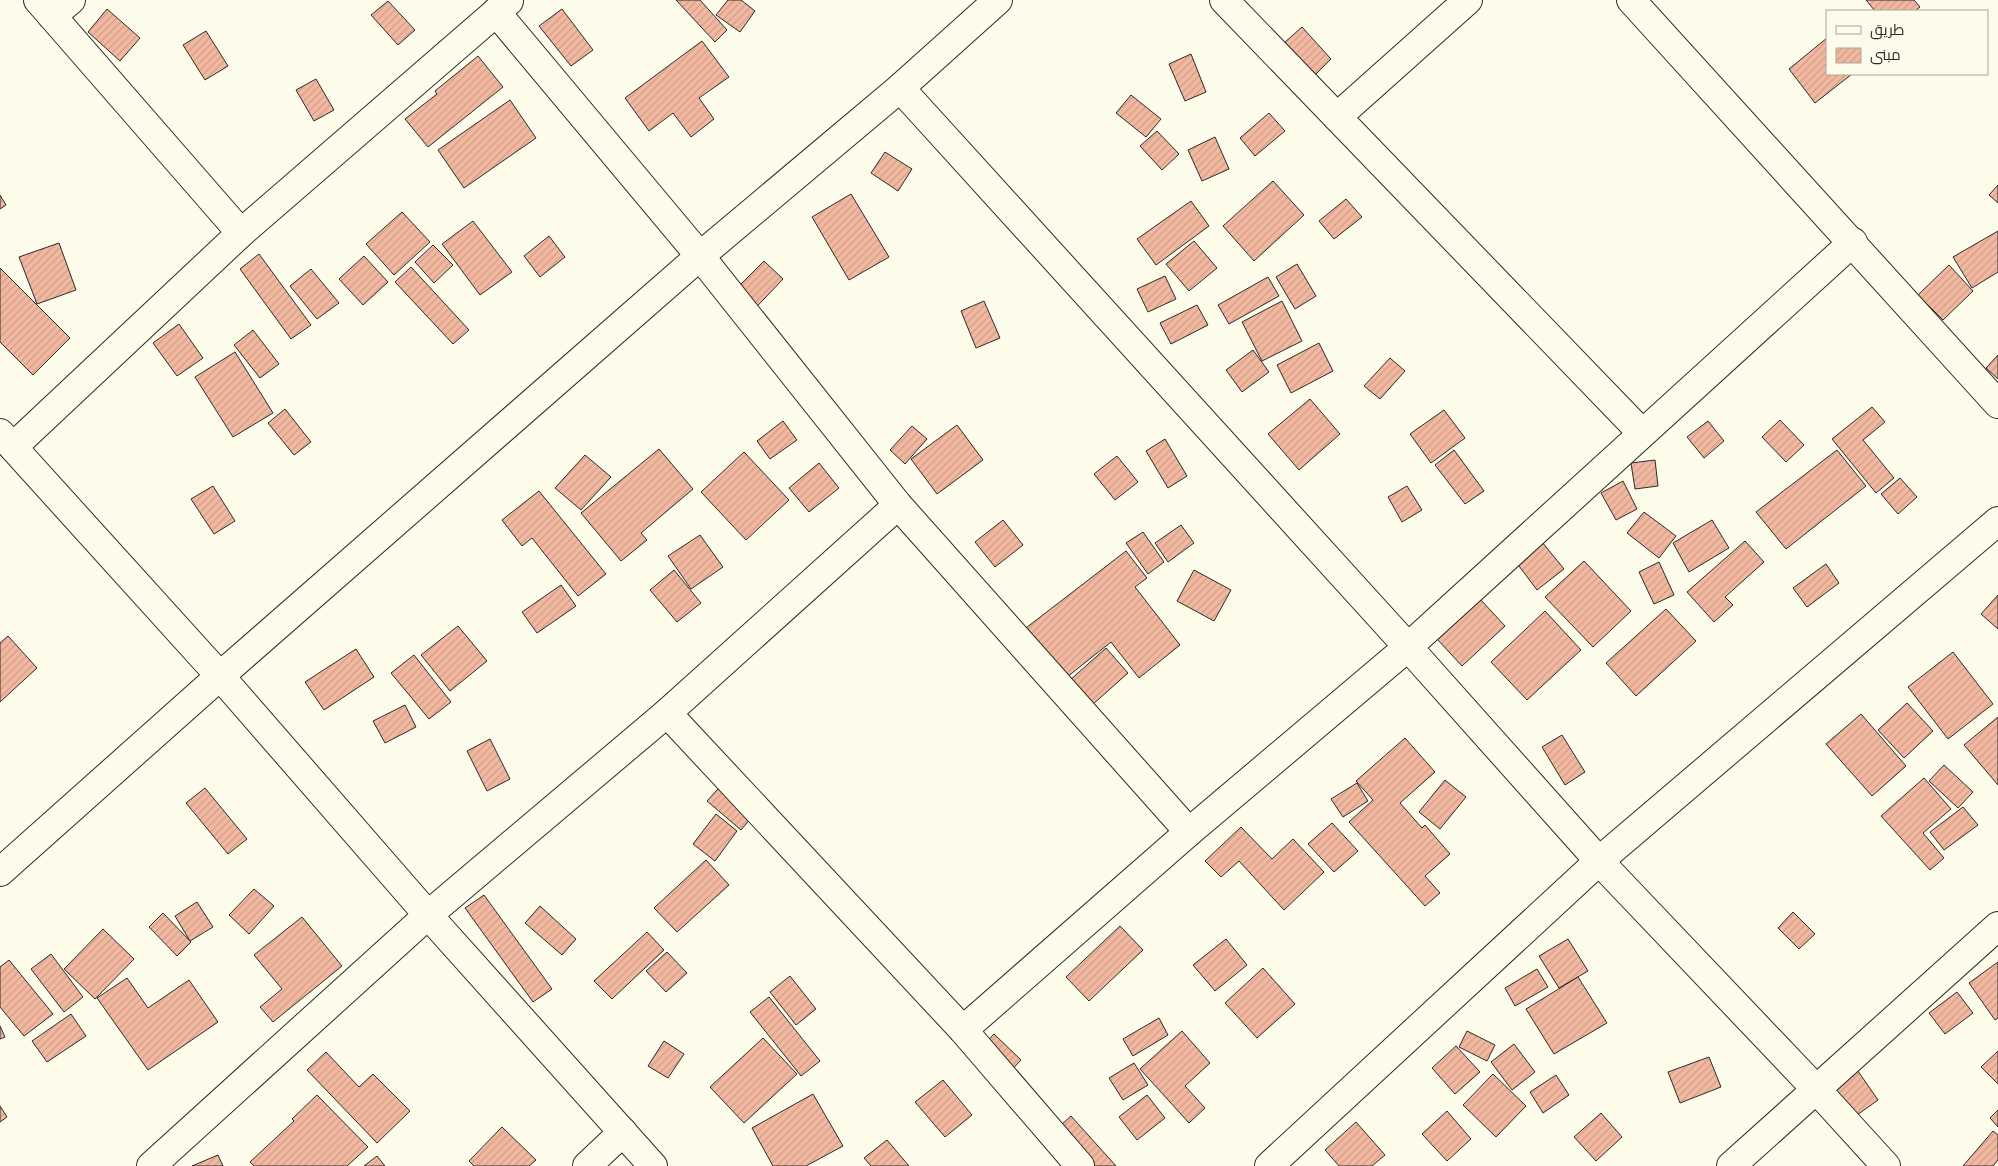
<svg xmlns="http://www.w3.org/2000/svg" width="1998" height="1166" font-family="'Public Sans',Cairo,sans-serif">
<defs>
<pattern id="building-hatch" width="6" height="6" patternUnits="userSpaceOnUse" patternTransform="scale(1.25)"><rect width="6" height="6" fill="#f2b8a0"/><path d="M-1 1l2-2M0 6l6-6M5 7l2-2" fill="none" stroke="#d09e8a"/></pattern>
</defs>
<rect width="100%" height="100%" fill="#fdfbea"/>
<g fill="url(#building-hatch)" stroke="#2b2b2b">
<path d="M 676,0 L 700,0 L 727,30 L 715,42 Z"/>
<path d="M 728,0 L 741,0 L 755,11 L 740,32 L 716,15 Z"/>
<path d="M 1866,0 L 1914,0 L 1920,7 L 1915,11 L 1875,11 Z"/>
<path d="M 388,1 L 415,30 L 398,45 L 371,15 Z"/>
<path d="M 107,9 L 140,38 L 120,61 L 88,32 Z"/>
<path d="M 562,9 L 593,50 L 571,66 L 539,26 Z"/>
<path d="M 1302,27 L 1331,59 L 1314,76 L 1284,43 Z"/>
<path d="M 206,31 L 228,66 L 205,80 L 183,45 Z"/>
<path d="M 1827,38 L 1827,74 L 1852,74 L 1815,103 L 1789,69 Z"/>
<path d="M 702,41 L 729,77 L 699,98 L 714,119 L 691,137 L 673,113 L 649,131 L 625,98 Z"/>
<path d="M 1191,54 L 1206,92 L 1185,101 L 1169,64 Z"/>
<path d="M 478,56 L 503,87 L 428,147 L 405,119 L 437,94 L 435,91 Z"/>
<path d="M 316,79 L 334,110 L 314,121 L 296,90 Z"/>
<path d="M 1131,95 L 1161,119 L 1146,137 L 1116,113 Z"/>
<path d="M 510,100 L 536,138 L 464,188 L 438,150 Z"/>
<path d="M 1269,113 L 1285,131 L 1255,156 L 1240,138 Z"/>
<path d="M 1157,131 L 1179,154 L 1162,170 L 1140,146 Z"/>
<path d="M 1215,137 L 1229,169 L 1202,181 L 1188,150 Z"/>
<path d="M 885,152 L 912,169 L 898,191 L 871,173 Z"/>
<path d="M 1273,181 L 1304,215 L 1254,261 L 1223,226 Z"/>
<path d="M 1998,185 L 1998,203 L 1989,195 Z"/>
<path d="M 851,194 L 889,257 L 849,280 L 812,217 Z"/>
<path d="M 0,195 L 6,205 L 0,209 Z"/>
<path d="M 1346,199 L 1362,217 L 1334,239 L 1319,221 Z"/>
<path d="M 1191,201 L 1209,226 L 1156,265 L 1137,239 Z"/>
<path d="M 402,212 L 430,242 L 394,275 L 366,244 Z"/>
<path d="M 473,221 L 512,272 L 480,295 L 442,244 Z"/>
<path d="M 1998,231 L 1998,272 L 1972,288 L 1953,257 Z"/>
<path d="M 549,236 L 565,257 L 540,277 L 524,256 Z"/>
<path d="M 1194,241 L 1217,268 L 1189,291 L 1166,264 Z"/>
<path d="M 59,243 L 76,290 L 37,304 L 19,257 Z"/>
<path d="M 433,245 L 453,265 L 434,283 L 415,262 Z"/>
<path d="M 259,254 L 311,325 L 291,339 L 240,269 Z"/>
<path d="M 364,256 L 388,282 L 363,305 L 339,279 Z"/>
<path d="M 764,261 L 783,279 L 744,320 L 724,301 Z"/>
<path d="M 1297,264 L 1316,296 L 1295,309 L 1276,277 Z"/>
<path d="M 1949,265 L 1973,291 L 1943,320 L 1918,295 Z"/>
<path d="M 411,267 L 469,330 L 453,344 L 395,282 Z"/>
<path d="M 0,268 L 70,338 L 33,375 L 0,342 Z"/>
<path d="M 311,269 L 339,303 L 317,319 L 290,286 Z"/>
<path d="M 1165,276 L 1176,299 L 1148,312 L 1137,289 Z"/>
<path d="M 1268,277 L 1279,296 L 1229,324 L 1218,305 Z"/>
<path d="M 984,301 L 1000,338 L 976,348 L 961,311 Z"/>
<path d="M 1282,301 L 1302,341 L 1262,361 L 1242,322 Z"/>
<path d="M 1197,305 L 1208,325 L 1171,344 L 1160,323 Z"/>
<path d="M 179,324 L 203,358 L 177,376 L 153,343 Z"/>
<path d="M 253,330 L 279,364 L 260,378 L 234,345 Z"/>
<path d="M 1319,343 L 1333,371 L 1291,393 L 1277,365 Z"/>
<path d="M 1253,350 L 1269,372 L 1242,392 L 1226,370 Z"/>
<path d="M 235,352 L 273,413 L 233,437 L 195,377 Z"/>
<path d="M 1998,355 L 1998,379 L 1986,368 Z"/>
<path d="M 1390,358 L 1405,371 L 1380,399 L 1364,386 Z"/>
<path d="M 1310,399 L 1340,434 L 1299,470 L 1268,434 Z"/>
<path d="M 1872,407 L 1885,422 L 1863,440 L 1894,478 L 1876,493 L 1832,439 Z"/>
<path d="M 285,409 L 311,442 L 294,455 L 268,423 Z"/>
<path d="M 1444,410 L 1465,438 L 1431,463 L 1410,434 Z"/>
<path d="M 1780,420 L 1804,445 L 1786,462 L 1762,437 Z"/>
<path d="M 783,421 L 797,440 L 770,459 L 757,441 Z"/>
<path d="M 1708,421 L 1724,441 L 1704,458 L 1687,437 Z"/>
<path d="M 957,425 L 983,460 L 937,494 L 911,459 Z"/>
<path d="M 912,426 L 927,439 L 905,464 L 890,450 Z"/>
<path d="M 1165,439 L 1187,476 L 1168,488 L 1146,451 Z"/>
<path d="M 659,449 L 693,489 L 641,533 L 647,540 L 621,561 L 581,513 Z"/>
<path d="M 1454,450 L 1484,491 L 1465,504 L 1435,465 Z"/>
<path d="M 1837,450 L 1866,486 L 1786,549 L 1756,512 Z"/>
<path d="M 744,452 L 789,500 L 746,540 L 701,492 Z"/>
<path d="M 585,455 L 611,477 L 581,510 L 555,488 Z"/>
<path d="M 1117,456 L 1138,482 L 1115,500 L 1094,474 Z"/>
<path d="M 1655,460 L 1658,486 L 1635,489 L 1631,463 Z"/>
<path d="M 819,463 L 839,488 L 809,512 L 789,488 Z"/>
<path d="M 1900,478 L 1917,497 L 1898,514 L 1881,494 Z"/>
<path d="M 1623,481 L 1637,509 L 1616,520 L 1601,493 Z"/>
<path d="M 213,486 L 235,521 L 214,534 L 191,499 Z"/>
<path d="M 1407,486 L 1422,510 L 1402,522 L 1388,497 Z"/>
<path d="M 539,491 L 606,574 L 578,596 L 532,538 L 522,546 L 502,520 Z"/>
<path d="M 1644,512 L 1676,536 L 1659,558 L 1627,533 Z"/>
<path d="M 1003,520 L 1023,545 L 995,567 L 975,542 Z"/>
<path d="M 1712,520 L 1729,548 L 1689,572 L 1673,543 Z"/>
<path d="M 1181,525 L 1194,543 L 1168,562 L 1155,543 Z"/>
<path d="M 1143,532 L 1164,562 L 1148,574 L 1126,543 Z"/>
<path d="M 700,535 L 723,567 L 691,589 L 668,556 Z"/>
<path d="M 1745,541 L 1764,562 L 1725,597 L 1733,605 L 1714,622 L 1687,592 Z"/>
<path d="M 1542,542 L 1564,569 L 1537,590 L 1516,562 Z"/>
<path d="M 1126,551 L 1147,578 L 1135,587 L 1180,645 L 1139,678 L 1111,642 L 1062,681 L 1022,631 Z"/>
<path d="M 1584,561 L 1631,611 L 1593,647 L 1545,597 Z"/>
<path d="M 1659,562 L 1674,595 L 1654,604 L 1639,572 Z"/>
<path d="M 1826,564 L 1839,583 L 1807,607 L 1793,588 Z"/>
<path d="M 674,570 L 701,603 L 677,622 L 650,590 Z"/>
<path d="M 1194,570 L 1231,590 L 1214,621 L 1177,601 Z"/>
<path d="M 561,585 L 576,606 L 537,633 L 522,612 Z"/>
<path d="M 1998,595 L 1998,629 L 1981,614 Z"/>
<path d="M 1480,599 L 1505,626 L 1462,666 L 1437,639 Z"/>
<path d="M 1666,609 L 1696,641 L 1636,696 L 1606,663 Z"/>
<path d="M 1545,611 L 1581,650 L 1527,700 L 1491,662 Z"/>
<path d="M 458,626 L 487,661 L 450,691 L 421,655 Z"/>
<path d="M 8,636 L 37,668 L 0,702 L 0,643 Z"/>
<path d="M 1106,648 L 1128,673 L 1092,705 L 1069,681 Z"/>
<path d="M 356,649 L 374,677 L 324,710 L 305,682 Z"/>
<path d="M 1953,652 L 1993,704 L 1948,739 L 1908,687 Z"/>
<path d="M 414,655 L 451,702 L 429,719 L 391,673 Z"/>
<path d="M 1907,703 L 1933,731 L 1904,758 L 1878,730 Z"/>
<path d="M 405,705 L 416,727 L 385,743 L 373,721 Z"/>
<path d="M 1861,714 L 1906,766 L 1872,796 L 1826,744 Z"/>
<path d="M 1998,717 L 1998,785 L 1964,745 Z"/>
<path d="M 1562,735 L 1585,772 L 1565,785 L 1542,747 Z"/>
<path d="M 1405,738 L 1435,772 L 1400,803 L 1422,828 L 1425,825 L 1450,854 L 1425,876 L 1440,893 L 1425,906 L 1349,822 L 1373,800 L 1356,781 Z"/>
<path d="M 490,739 L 510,779 L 487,791 L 467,751 Z"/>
<path d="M 1944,765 L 1973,792 L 1958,808 L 1929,781 Z"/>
<path d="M 1924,778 L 1951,809 L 1923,833 L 1944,858 L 1930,870 L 1881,816 Z"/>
<path d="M 727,779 L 760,807 L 741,830 L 707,801 Z"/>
<path d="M 1445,780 L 1466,797 L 1440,829 L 1419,812 Z"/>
<path d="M 1357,783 L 1368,801 L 1343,817 L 1331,799 Z"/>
<path d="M 205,788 L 247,839 L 228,854 L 186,803 Z"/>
<path d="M 1963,807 L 1978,825 L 1944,850 L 1930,832 Z"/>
<path d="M 716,814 L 737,831 L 715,861 L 693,844 Z"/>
<path d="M 1332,823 L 1358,851 L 1334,872 L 1308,844 Z"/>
<path d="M 1241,827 L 1272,859 L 1293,839 L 1324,872 L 1284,910 L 1239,861 L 1221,877 L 1205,861 Z"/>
<path d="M 706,860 L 729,885 L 677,932 L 654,908 Z"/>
<path d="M 254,889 L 274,906 L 249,934 L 229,915 Z"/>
<path d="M 484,895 L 552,989 L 533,1002 L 465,908 Z"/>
<path d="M 197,902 L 213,927 L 190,941 L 175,916 Z"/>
<path d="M 540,906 L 576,939 L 562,955 L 525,923 Z"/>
<path d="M 1793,912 L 1815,934 L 1799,949 L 1778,928 Z"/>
<path d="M 163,913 L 191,942 L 177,956 L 149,927 Z"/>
<path d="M 302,917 L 342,966 L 273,1022 L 260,1007 L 282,989 L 254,955 Z"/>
<path d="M 1120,926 L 1143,950 L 1089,1001 L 1066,977 Z"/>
<path d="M 103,929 L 134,959 L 95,999 L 64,969 Z"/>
<path d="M 647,932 L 664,950 L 612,999 L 594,981 Z"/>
<path d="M 1226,939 L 1247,965 L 1215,991 L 1193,965 Z"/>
<path d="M 1568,939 L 1588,971 L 1559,988 L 1539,956 Z"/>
<path d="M 667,952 L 687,973 L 666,992 L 646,971 Z"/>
<path d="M 51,954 L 83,997 L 64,1012 L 31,969 Z"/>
<path d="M 9,960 L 53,1014 L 24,1036 L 0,1007 L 0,967 Z"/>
<path d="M 1998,962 L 1998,1018 L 1995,1020 L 1969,983 Z"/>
<path d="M 1263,968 L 1295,1004 L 1257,1038 L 1225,1003 Z"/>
<path d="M 1537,969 L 1548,987 L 1515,1006 L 1505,988 Z"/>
<path d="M 790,976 L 816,1009 L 796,1025 L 770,992 Z"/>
<path d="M 1578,977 L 1607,1023 L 1554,1054 L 1526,1009 Z"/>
<path d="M 127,978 L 148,1008 L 189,980 L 218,1022 L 148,1070 L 97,998 Z"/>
<path d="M 1957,992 L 1973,1013 L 1945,1034 L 1929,1013 Z"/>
<path d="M 769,997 L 820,1061 L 801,1076 L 750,1012 Z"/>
<path d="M 71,1014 L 86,1036 L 47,1062 L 32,1041 Z"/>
<path d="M 1159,1018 L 1168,1035 L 1133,1056 L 1123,1039 Z"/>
<path d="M 0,1026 L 5,1037 L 0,1039 Z"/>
<path d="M 1182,1031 L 1210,1063 L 1185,1086 L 1205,1108 L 1189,1123 L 1140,1069 Z"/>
<path d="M 1467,1031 L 1495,1045 L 1487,1061 L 1459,1047 Z"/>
<path d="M 994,1034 L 1021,1060 L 1007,1075 L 980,1049 Z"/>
<path d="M 763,1038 L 797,1074 L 744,1123 L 710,1087 Z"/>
<path d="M 664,1041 L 684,1054 L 668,1078 L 648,1066 Z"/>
<path d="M 1514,1044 L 1535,1072 L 1512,1090 L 1491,1062 Z"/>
<path d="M 1456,1046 L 1480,1072 L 1455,1094 L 1432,1068 Z"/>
<path d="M 1998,1051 L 1998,1084 L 1981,1067 Z"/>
<path d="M 326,1052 L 359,1087 L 373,1074 L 410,1111 L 377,1143 L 307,1070 Z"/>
<path d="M 1709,1057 L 1721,1087 L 1680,1103 L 1668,1072 Z"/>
<path d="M 1851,1061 L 1878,1100 L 1843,1125 L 1816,1087 Z"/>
<path d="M 1134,1063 L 1148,1085 L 1123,1100 L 1109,1078 Z"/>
<path d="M 1493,1074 L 1526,1106 L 1496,1137 L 1463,1105 Z"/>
<path d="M 1556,1075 L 1569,1095 L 1543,1113 L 1530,1092 Z"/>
<path d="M 943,1080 L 972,1115 L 945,1137 L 915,1102 Z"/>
<path d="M 813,1094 L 843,1146 L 806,1166 L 773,1166 L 752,1128 Z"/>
<path d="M 317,1095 L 368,1147 L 347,1166 L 254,1166 L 250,1162 L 294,1121 L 292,1119 Z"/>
<path d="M 1147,1095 L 1165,1118 L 1137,1140 L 1119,1117 Z"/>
<path d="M 0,1106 L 7,1117 L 0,1122 Z"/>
<path d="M 1998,1110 L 1998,1127 L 1990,1118 Z"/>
<path d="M 1447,1111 L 1471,1139 L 1447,1161 L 1422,1134 Z"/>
<path d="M 1601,1113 L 1622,1137 L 1596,1161 L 1574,1137 Z"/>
<path d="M 1071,1116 L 1116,1166 L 1084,1166 L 1053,1132 Z"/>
<path d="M 1356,1122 L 1385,1155 L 1372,1166 L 1339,1166 L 1325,1150 Z"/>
<path d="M 502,1127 L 536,1160 L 529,1166 L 474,1166 L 469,1161 Z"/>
<path d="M 1993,1131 L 1998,1135 L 1998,1160 L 1993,1166 L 1963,1166 Z"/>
<path d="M 887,1140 L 909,1166 L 871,1166 L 864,1158 Z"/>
<path d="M 218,1155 L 223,1166 L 192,1166 Z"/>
<path d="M 377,1156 L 385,1166 L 364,1166 Z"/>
</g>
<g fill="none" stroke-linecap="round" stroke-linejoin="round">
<g stroke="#2b2b2b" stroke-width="30">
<g id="minor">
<path d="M 38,0 L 241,233"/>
<path d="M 1224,0 L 1642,433"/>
<path d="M 1631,0 L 1998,404"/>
<path d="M 496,12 L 700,256 L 898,505 L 1189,832"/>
<path d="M 52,16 L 71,0"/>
<path d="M 900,88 L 1408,647 L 1599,861 L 1815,1088 L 1886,1166"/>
<path d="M 1337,117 L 1468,0"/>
<path d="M 0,433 L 220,676 L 428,915 L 653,1166"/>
<path d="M 13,447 L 241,233 L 509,1"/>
<path d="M 667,713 L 963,1030 L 1080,1166"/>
<path d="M 0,872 L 220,676 L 700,256 L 900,88 L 998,0"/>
<path d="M 963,1030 L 1189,832 L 1408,647 L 1853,242"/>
<path d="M 151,1166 L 428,915 L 667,713 L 898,505"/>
<path d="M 587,1166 L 623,1132"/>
<path d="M 1269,1166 L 1599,861 L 1998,521"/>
<path d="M 1731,1166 L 1998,926"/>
</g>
</g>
<use href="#minor" stroke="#fdfbea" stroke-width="28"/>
</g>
<rect x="1826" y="10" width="162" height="65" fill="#fdfbea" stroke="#a9a89e"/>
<rect x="1836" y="26" width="25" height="8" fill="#fdfbea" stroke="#a9a89e"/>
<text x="1870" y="35" font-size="15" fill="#2b2b2b">طريق</text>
<rect x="1836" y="48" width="25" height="15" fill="url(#building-hatch)" stroke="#a9a89e"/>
<text x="1870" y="60" font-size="15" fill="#2b2b2b">مبنى</text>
</svg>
